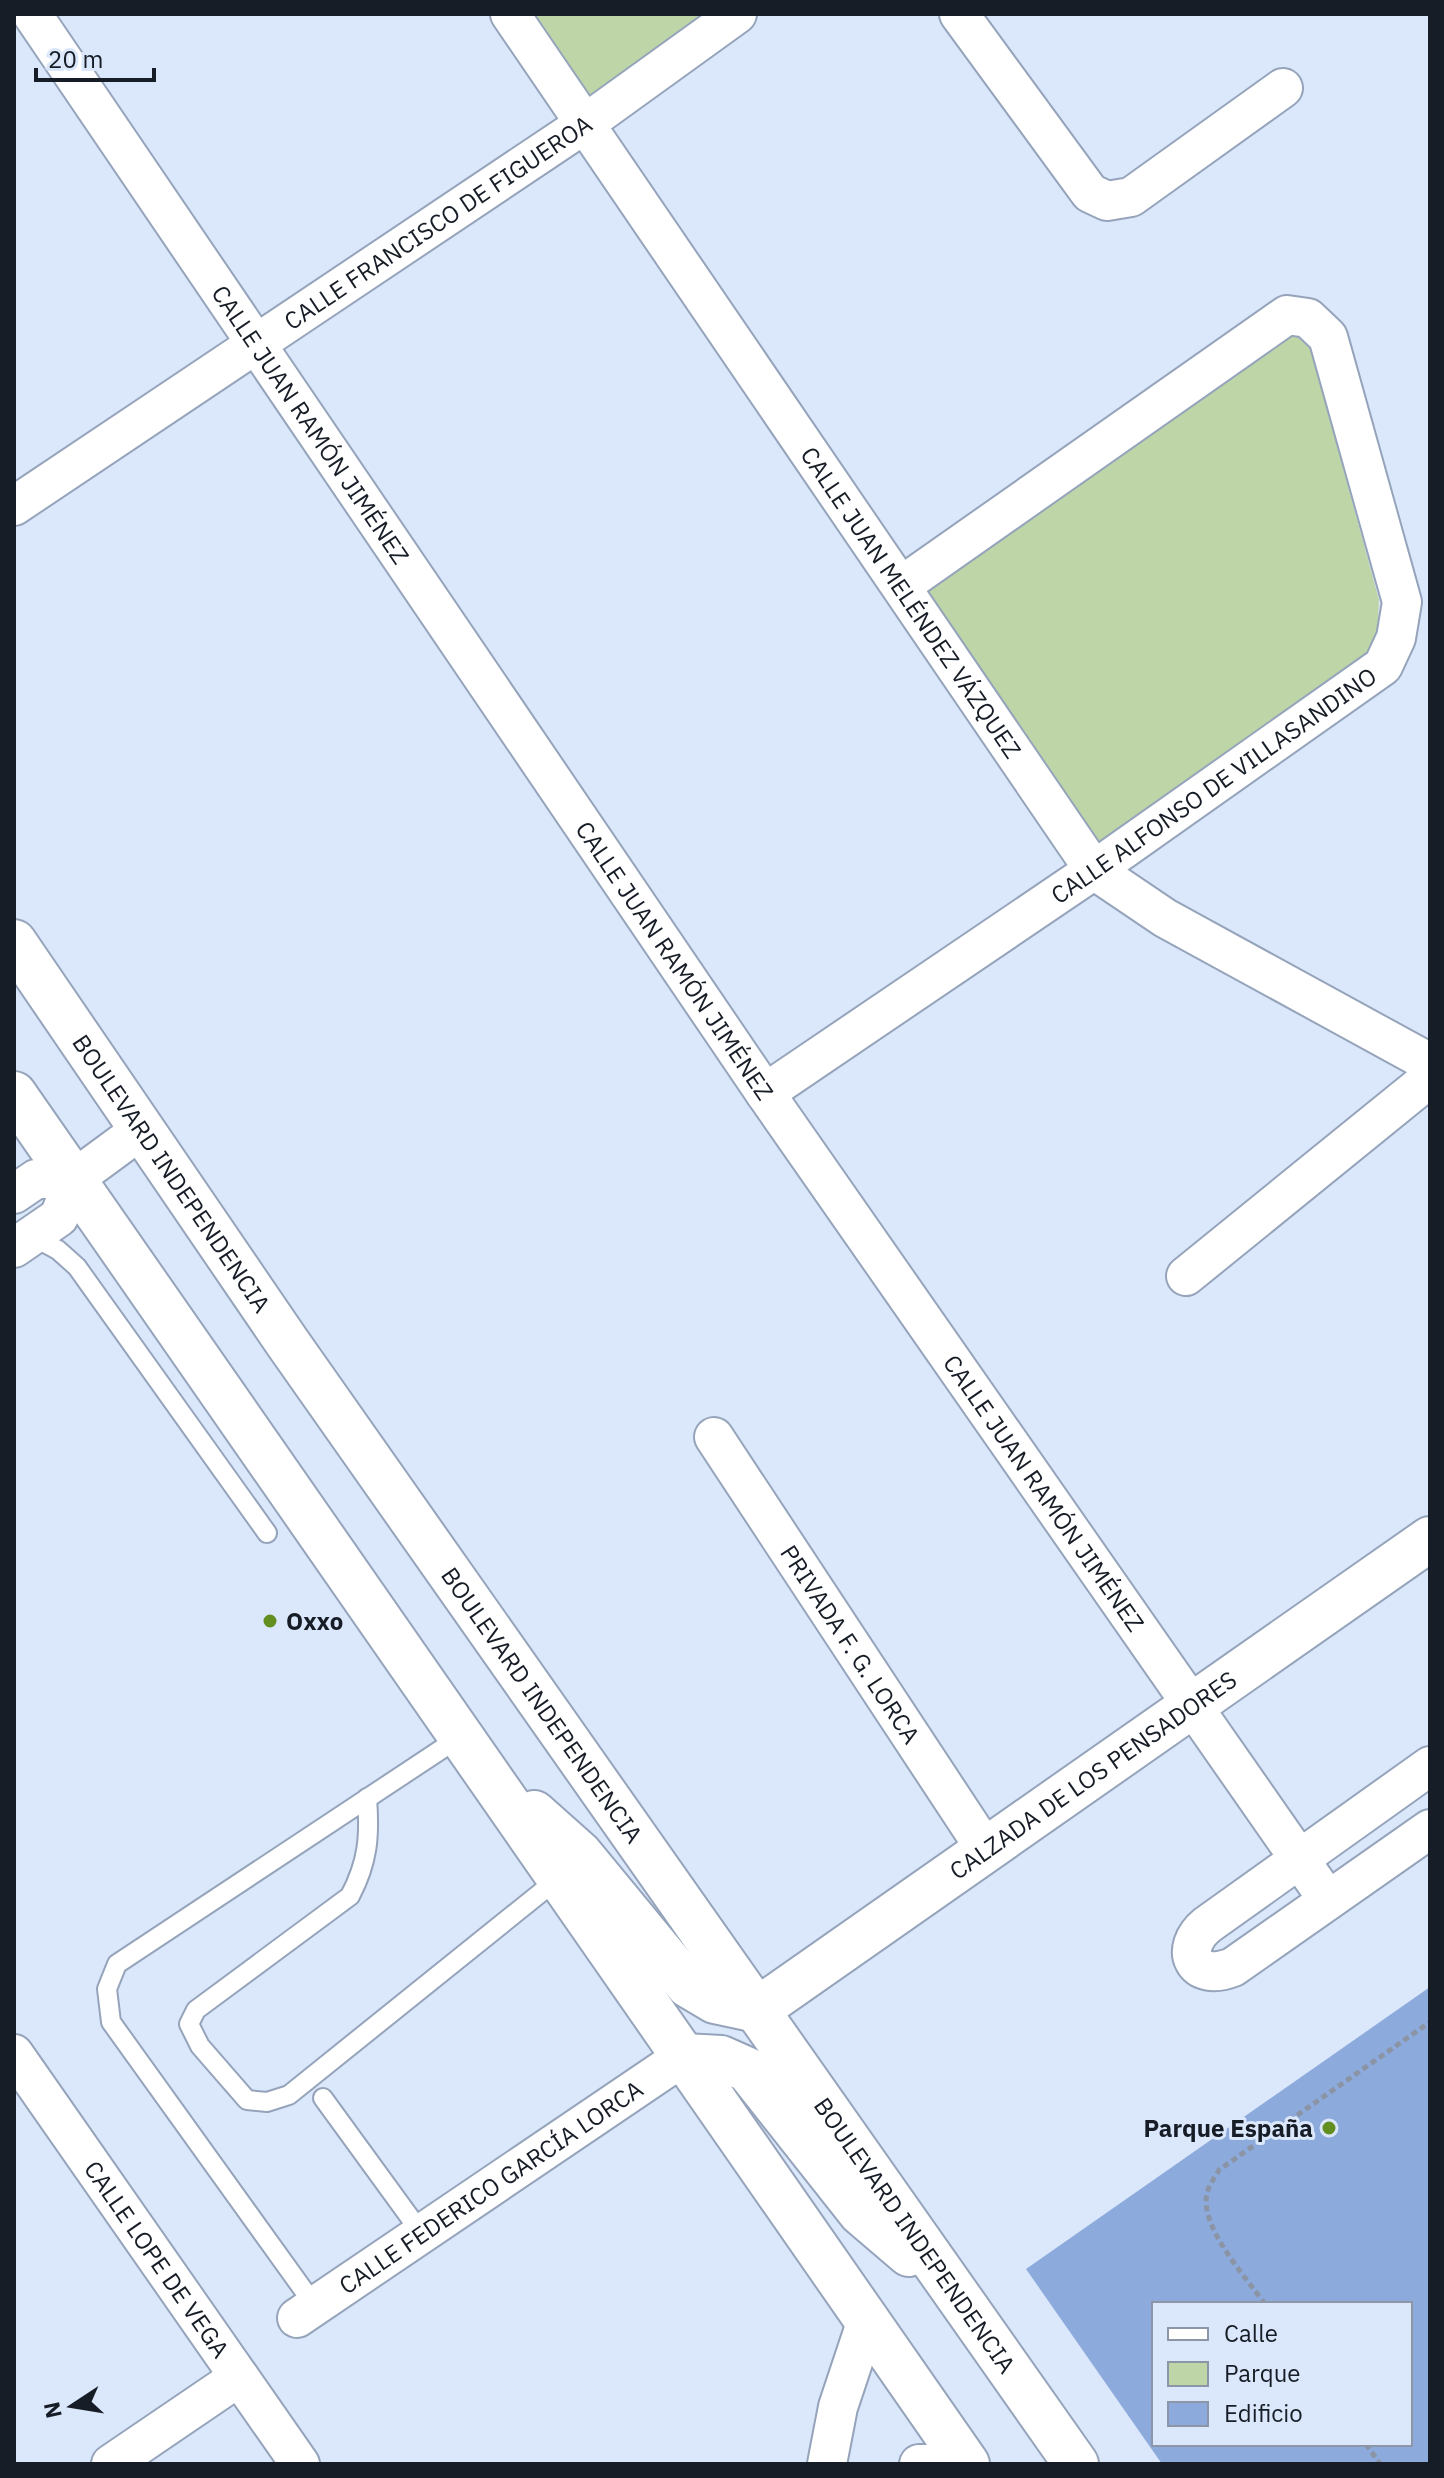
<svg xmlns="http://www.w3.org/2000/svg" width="1444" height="2478" font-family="'IBM Plex Sans',sans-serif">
<rect width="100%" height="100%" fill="#dbe7fb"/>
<g fill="#bed5a7">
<path d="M 528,14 L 718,14 L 591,107 Z"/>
<path d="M 1292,333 L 1310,346 L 1379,600 L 1376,656 L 1098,844 L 925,588 Z"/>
</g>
<path fill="#8caadb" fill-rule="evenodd" d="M 1430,1987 L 1430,2464 L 1162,2464 L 1026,2269 ZM 1154,2304 L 1410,2304 L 1410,2444 L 1154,2444 Z"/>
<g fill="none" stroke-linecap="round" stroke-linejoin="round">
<g stroke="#95a4bb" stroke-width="22">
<g id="service">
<path d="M 32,1236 L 58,1250 L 77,1267 L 267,1533"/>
<path d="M 367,1798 C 370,1836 368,1862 350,1896 L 196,2010 L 189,2024 L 200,2046 L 247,2100 L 267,2102 L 289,2095 L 559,1878"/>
<path d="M 323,2098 L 422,2234"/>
<path d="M 315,2306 L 111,2022 L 107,1989 L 117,1964 L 460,1737"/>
</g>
</g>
<g stroke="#95a4bb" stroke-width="42">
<g id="minor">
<path id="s1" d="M 32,14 L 765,1093 L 1328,1900"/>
<path id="s2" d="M 510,14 L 1094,870 L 1165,918 L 1430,1063"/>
<path d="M 959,14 L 1090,193 L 1107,201 L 1131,197 L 1283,88"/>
<path id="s3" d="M 14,506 L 586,123 L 737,14"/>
<path id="s4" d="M 765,1093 L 1094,870 L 1383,666 L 1396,638 L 1402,602 L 1328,337 L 1308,318 L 1287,315 L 901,586"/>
<path d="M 14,1194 L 36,1179 L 74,1179"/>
<path d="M 14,1248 L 59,1217 L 74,1179 L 142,1129"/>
<path d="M 1186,1276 L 1430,1078"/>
<path id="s5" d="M 714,1437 L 986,1850"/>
<path d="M 1430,1766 L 1207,1925 C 1178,1949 1193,1983 1233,1967 L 1430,1829"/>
<path id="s6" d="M 14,2054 L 300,2464"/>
<path id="s7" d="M 297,2318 L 684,2056"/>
<path d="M 111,2464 L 239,2377"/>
<path d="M 827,2464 L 838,2407 L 867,2320"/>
<path d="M 919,2464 L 964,2464"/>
</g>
</g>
<g stroke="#95a4bb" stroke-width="48">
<g id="tertiary">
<path id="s8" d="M 757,2010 L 1430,1539"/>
</g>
</g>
<g stroke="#95a4bb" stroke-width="48">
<g id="primary">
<path id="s9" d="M 14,942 L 287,1342 L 1076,2464"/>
<path d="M 14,1094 L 967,2464"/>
<path d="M 534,1813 L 580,1854 L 688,1985 L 715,2001 L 757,2010"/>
<path d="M 684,2056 L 721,2058 L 748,2070 L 861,2213 L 909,2254"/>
</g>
</g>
<g stroke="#8b94a4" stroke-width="5" stroke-dasharray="6 4" stroke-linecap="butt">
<path d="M 1265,2304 C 1246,2277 1199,2227 1207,2193 C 1209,2185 1215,2177 1219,2170 L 1430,2022"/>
<path d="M 1366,2444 L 1380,2464"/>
</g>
<use href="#service" stroke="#fff" stroke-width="18"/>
<use href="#minor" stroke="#fff" stroke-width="38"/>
<use href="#tertiary" stroke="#fff" stroke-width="44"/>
<use href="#primary" stroke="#fff" stroke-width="44"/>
</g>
<g fill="#638e20" stroke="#dbe7fb" stroke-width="3">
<circle cx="270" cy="1621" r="8"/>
<circle cx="1329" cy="2128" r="8"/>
</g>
<g text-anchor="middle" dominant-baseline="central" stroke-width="6" stroke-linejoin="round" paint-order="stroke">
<g font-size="24" fill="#171d26" stroke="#dbe7fb">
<text stroke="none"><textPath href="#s3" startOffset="510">CALLE FRANCISCO DE FIGUEROA</textPath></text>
<text stroke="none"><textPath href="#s1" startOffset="496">CALLE JUAN RAMÓN JIMÉNEZ</textPath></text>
<text stroke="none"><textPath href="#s2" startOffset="712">CALLE JUAN MELÉNDEZ VÁZQUEZ</textPath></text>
<text stroke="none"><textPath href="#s4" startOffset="544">CALLE ALFONSO DE VILLASANDINO</textPath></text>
<text stroke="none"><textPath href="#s1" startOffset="1144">CALLE JUAN RAMÓN JIMÉNEZ</textPath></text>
<text stroke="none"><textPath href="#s9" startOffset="280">BOULEVARD INDEPENDENCIA</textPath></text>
<text stroke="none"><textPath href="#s1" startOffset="1792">CALLE JUAN RAMÓN JIMÉNEZ</textPath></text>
<text stroke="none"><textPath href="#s5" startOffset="248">PRIVADA F. G. LORCA</textPath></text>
<text stroke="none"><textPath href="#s9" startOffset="928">BOULEVARD INDEPENDENCIA</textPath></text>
<text stroke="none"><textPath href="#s8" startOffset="410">CALZADA DE LOS PENSADORES</textPath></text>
<text stroke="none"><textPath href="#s7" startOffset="234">CALLE FEDERICO GARCÍA LORCA</textPath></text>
<text stroke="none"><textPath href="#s9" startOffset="1576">BOULEVARD INDEPENDENCIA</textPath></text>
<text stroke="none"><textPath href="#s6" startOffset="250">CALLE LOPE DE VEGA</textPath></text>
</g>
<g font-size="24" font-weight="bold" fill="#171d26" stroke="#dbe7fb" text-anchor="start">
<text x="286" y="1621">Oxxo</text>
<text x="1313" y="2128" text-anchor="end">Parque España</text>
</g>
</g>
<rect width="1444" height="2478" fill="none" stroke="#171d26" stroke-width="32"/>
<rect x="1152" y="2302" width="260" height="144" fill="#dbe7fb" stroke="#8d96a6" stroke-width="2"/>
<rect x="1168" y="2328" width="40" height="12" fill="#ffffff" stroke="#8d96a6" stroke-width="2"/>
<text x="1224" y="2342" font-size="24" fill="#171d26">Calle</text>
<rect x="1168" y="2362" width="40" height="24" fill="#bed5a7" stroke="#8d96a6" stroke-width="2"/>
<text x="1224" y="2382" font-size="24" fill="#171d26">Parque</text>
<rect x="1168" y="2402" width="40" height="24" fill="#8caadb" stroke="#8d96a6" stroke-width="2"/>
<text x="1224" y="2422" font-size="24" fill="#171d26">Edificio</text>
<g transform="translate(72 2406) rotate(258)" stroke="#dbe7fb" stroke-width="6" paint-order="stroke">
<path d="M0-6L14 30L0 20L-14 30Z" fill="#171d26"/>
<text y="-12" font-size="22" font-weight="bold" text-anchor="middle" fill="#171d26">N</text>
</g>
<path d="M36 68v12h118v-12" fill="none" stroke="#171d26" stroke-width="4"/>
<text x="48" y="68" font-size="24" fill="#171d26" stroke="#dbe7fb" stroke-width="6" paint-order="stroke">20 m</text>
</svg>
